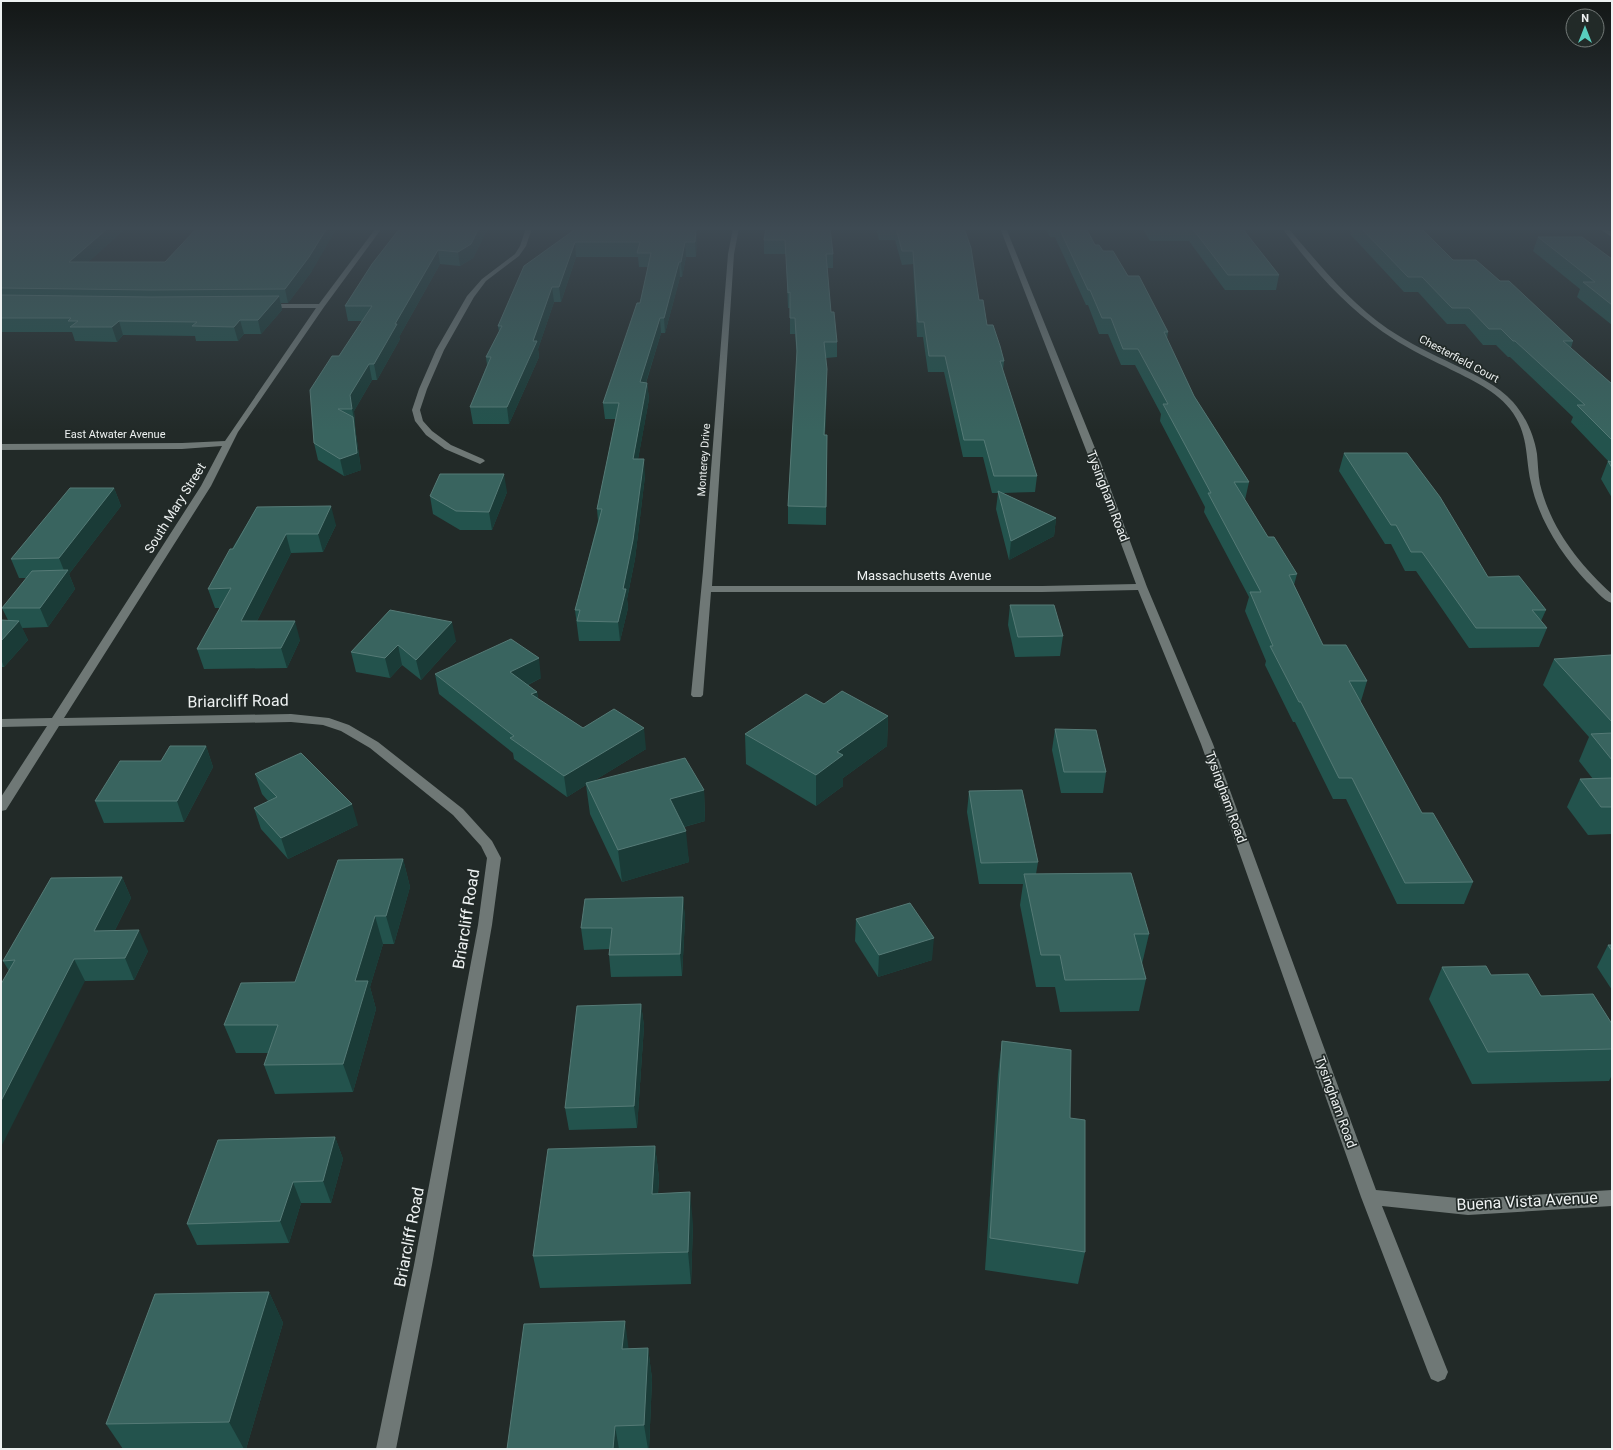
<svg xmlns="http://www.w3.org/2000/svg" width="1613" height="1450" font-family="Roboto,sans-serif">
<rect width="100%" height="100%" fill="#222a28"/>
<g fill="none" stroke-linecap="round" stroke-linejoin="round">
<g fill="#6f7876" fill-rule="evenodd">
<path d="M 376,228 L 382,228 L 324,307 L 238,432 L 211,486 L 64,718 L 291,714 L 329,718 L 349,725 L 378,742 L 463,809 L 492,841 L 501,858 L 492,925 L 432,1265 L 396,1449 L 376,1449 L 414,1265 L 478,925 L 487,858 L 481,846 L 453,815 L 370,748 L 341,731 L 323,725 L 291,722 L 59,726 L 6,810 L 1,811 L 1,797 L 47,726 L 1,727 L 1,719 L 52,718 L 201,486 L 222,446 L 182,449 L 1,450 L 1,444 L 182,443 L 225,441 L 316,308 L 264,308 L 264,304 L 319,304 Z"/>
<path d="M 526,228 L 532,228 L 526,246 L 519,256 L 486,281 L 474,297 L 444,350 L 427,389 L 420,410 L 423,421 L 432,431 L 451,445 L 483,459 L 485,461 L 480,464 L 445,449 L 426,435 L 415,421 L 412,410 L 419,389 L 436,350 L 467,296 L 482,279 L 515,254 L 520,246 Z"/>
<path d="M 733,228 L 739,228 L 734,254 L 712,586 L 1042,586 L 1136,584 L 1091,463 L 1000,228 L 1006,228 L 1101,463 L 1147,587 L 1213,744 L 1376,1190 L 1468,1199 L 1612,1190 L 1612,1206 L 1468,1215 L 1382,1206 L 1448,1372 L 1445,1379 L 1438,1382 L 1431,1379 L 1428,1372 L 1361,1197 L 1201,744 L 1138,590 L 1042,592 L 711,592 L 703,695 L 701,697 L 693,697 L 691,695 L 703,571 L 728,254 Z"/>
<path d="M 1282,228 L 1288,228 C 1319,264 1349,302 1388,329 C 1409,343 1432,354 1455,365 C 1475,375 1498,385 1513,402 C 1526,417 1534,435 1537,454 C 1538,464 1538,474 1540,484 C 1551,529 1579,564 1612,594 L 1612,603 C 1603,601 1594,588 1587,582 C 1561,554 1539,520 1531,483 C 1525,457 1529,437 1513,413 C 1497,390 1471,380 1446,367 C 1425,357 1403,346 1383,332 C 1344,305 1310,266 1282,228 Z"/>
<path d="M 1598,228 L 1605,228 L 1612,232 L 1612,237 Z"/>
</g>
</g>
<g fill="#23534d">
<path d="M 1,228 L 126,228 L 88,262 L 312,271 L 288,303 L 281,303 L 282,310 L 261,334 L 244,334 L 238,341 L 196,341 L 195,336 L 123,335 L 117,342 L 75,341 L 72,332 L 1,332 Z"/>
<path d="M 400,228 L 488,228 L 473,258 L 460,266 L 440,264 L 399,337 L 400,339 L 377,380 L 372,380 L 354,411 L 355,425 L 356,434 L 361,470 L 344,476 L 318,460 L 314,443 L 339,356 L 362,321 L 348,321 L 345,306 Z"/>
<path d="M 577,228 L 696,228 L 697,238 L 696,257 L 686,257 L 682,277 L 680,277 L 665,333 L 661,333 L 646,383 L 647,383 L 649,399 L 638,459 L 645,476 L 635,559 L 627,599 L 628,608 L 620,641 L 579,641 L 575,610 L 598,521 L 597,509 L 616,419 L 605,419 L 603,403 L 640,303 L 648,267 L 639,267 L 638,257 L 576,257 L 561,302 L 554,302 L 538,349 L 539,357 L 509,424 L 473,424 L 470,407 L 487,365 L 486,357 L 499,332 L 498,326 Z"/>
<path d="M 766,228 L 833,254 L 833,268 L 827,268 L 831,312 L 837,342 L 837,357 L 826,358 L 827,385 L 825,435 L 827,435 L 826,525 L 788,524 L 788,506 L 797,359 L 795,334 L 790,334 L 790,308 L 788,308 L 786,254 L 764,254 L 764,240 Z"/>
<path d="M 876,228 L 964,228 L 979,300 L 987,325 L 1004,361 L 1003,370 L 1037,476 L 1035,492 L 1003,493 L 1056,518 L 1054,536 L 1009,560 L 996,509 L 998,493 L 992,493 L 983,457 L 963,457 L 944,372 L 928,372 L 923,337 L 917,337 L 913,264 L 902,265 L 895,240 L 879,240 Z"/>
<path d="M 1045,228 L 1086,228 L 1095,245 L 1103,251 L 1128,276 L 1168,332 L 1167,339 L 1194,396 L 1249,482 L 1245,500 L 1268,537 L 1297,574 L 1294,585 L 1323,645 L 1367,681 L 1361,701 L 1360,701 L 1422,813 L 1473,882 L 1464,904 L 1397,904 L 1346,799 L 1333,799 L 1295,722 L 1293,722 L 1265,665 L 1266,661 L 1245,611 L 1249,597 L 1204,512 L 1205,507 L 1160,421 L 1161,414 L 1135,365 L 1121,365 L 1108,334 L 1099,334 L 1088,305 L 1086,305 L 1055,237 L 1050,237 Z"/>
<path d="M 1142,228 L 1242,228 L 1279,275 L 1276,290 L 1225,290 L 1189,241 L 1150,241 Z"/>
<path d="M 1351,228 L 1421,228 L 1453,260 L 1500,281 L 1573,341 L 1571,348 L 1612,384 L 1612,498 L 1601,479 L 1608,461 L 1609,462 L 1571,422 L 1573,417 L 1510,357 L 1508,357 L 1496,345 L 1483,345 L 1465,324 L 1447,324 L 1418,292 L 1404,292 L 1350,234 Z"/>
<path d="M 1538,237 L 1612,259 L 1612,325 L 1577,297 L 1580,289 L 1533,251 Z"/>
<path d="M 1344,453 L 1488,577 L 1546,610 L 1541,621 L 1547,628 L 1539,647 L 1469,648 L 1416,571 L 1405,571 L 1391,544 L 1385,544 L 1339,471 Z"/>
<path d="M 114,488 L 121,506 L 69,574 L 75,589 L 48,627 L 22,628 L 28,640 L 4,667 L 1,667 L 1,620 L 8,620 L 2,608 L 27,578 L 19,578 L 11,559 Z"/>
<path d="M 507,492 L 492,530 L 460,530 L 433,514 L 430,496 Z"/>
<path d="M 257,507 L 336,525 L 323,552 L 291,553 L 257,621 L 300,640 L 287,668 L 204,669 L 197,649 L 220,608 L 215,608 L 208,589 Z"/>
<path d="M 1010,605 L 1063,636 L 1060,656 L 1015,657 L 1008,625 Z"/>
<path d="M 390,610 L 456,641 L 421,680 L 402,665 L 390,678 L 356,672 L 351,652 Z"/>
<path d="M 1612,656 L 1612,834 L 1588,835 L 1567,807 L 1580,779 L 1593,779 L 1579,761 L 1589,737 L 1543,685 L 1554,659 Z"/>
<path d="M 435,674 L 541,678 L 528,685 L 537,692 L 538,699 L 583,728 L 646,749 L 592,782 L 704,790 L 705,821 L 684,827 L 689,862 L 622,882 L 590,814 L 586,785 L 567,797 L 514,759 L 513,753 L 439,694 Z"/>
<path d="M 824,704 L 888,716 L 887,746 L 843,778 L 843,786 L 816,806 L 746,764 L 745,734 Z"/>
<path d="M 1055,729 L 1106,772 L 1103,793 L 1061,793 L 1052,750 Z"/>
<path d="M 206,746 L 213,767 L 184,822 L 104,823 L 95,801 L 161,761 Z"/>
<path d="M 255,774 L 358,825 L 288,859 L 261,829 L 254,808 L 268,801 L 262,794 Z"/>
<path d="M 969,791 L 1038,862 L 1036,874 L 1149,934 L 1142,964 L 1146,979 L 1139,1011 L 1060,1012 L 1055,987 L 1036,987 L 1020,905 L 1023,884 L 979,884 L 967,812 Z"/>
<path d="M 403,859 L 410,887 L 394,944 L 383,944 L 370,987 L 376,1009 L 353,1092 L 275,1094 L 264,1065 L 268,1053 L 236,1053 L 224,1025 L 295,982 Z"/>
<path d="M 122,877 L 131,898 L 115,930 L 148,951 L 134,980 L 85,981 L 9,971 L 3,961 Z"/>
<path d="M 683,897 L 685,919 L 682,976 L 611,977 L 609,955 L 609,949 L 584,950 L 581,928 Z"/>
<path d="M 856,919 L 932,960 L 878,977 L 855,941 Z"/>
<path d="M 1608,945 L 1612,945 L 1612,990 L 1597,967 Z"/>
<path d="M 1442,967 L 1491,975 L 1612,1024 L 1612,1075 L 1609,1081 L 1472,1084 L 1429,999 Z"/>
<path d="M 641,1004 L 644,1026 L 637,1128 L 569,1130 L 565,1108 Z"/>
<path d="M 1002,1041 L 1070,1118 L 1085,1252 L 1078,1284 L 985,1270 L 998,1074 Z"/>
<path d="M 335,1137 L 343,1159 L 331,1203 L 301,1203 L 289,1243 L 197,1245 L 187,1224 Z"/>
<path d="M 655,1146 L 659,1178 L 658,1194 L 693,1224 L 691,1284 L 540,1288 L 533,1256 Z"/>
<path d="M 269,1292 L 283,1323 L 246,1449 L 123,1449 L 106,1424 Z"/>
<path d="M 648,1348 L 652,1379 L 649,1449 L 507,1449 L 629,1349 Z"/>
</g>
<g fill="#1a3b37">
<path d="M 108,228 L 126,228 L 73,276 L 69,262 Z"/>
<path d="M 327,228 L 337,228 L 312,271 L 288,303 L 285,289 Z"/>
<path d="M 479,228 L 488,228 L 473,258 L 460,266 L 458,252 Z"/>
<path d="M 696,228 L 697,238 L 696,257 L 695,242 Z"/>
<path d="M 575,242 L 576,257 L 561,302 L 559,287 Z"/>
<path d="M 685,242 L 686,257 L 682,277 L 681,262 Z"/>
<path d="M 438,250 L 440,264 L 399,337 L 400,339 L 377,380 L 374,364 L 395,324 Z"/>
<path d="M 679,262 L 680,277 L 665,333 L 664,318 Z"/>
<path d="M 552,287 L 554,302 L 538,349 L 539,357 L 509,424 L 507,407 L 533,341 Z"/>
<path d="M 279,296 L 282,310 L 261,334 L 258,320 Z"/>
<path d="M 660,318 L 661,333 L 641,398 L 640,382 Z"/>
<path d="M 240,320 L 244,334 L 238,341 L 234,327 Z"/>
<path d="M 119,321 L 123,335 L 117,342 L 112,327 Z"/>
<path d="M 369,364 L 372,380 L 354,411 L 355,425 L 352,409 L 350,395 Z"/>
<path d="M 827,369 L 827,385 L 824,452 L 824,435 Z"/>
<path d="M 647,383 L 649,399 L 635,476 L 633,459 Z"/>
<path d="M 353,417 L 356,434 L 361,470 L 344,476 L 340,459 Z"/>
<path d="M 644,459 L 645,476 L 635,559 L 627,599 L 628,608 L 620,641 L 618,622 Z"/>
<path d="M 504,474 L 507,492 L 492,530 L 489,512 Z"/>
<path d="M 114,488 L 121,506 L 69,574 L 75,589 L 48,627 L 40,608 L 65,573 L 59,558 Z"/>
<path d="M 331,506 L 336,525 L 323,552 L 318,534 Z"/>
<path d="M 1056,518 L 1054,536 L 1009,560 L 1011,541 Z"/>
<path d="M 286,534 L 291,553 L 247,641 L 241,621 Z"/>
<path d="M 19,621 L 28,640 L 4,667 L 1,659 L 1,641 Z"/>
<path d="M 295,621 L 300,640 L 287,668 L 281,648 Z"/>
<path d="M 452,622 L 456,641 L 421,680 L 416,660 Z"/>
<path d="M 398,645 L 402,665 L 390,678 L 385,658 Z"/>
<path d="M 539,658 L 541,678 L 513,692 L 510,672 Z"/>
<path d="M 537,692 L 540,712 L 531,694 Z"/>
<path d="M 888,716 L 887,746 L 843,778 L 843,786 L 816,806 L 816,775 L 837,752 Z"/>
<path d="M 644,728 L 646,749 L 587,785 L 586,783 L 586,785 L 567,797 L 564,776 Z"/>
<path d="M 206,746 L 213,767 L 184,822 L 177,801 Z"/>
<path d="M 704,790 L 705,821 L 672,830 L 670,799 Z"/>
<path d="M 352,804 L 358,825 L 288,859 L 281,838 Z"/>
<path d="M 686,831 L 689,862 L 622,882 L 618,850 Z"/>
<path d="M 403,859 L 410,887 L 394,944 L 386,916 Z"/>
<path d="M 122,877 L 131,898 L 104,952 L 94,931 Z"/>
<path d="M 683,897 L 685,919 L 682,976 L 680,954 Z"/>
<path d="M 375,916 L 383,944 L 370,987 L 376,1009 L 353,1092 L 343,1064 L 355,981 Z"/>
<path d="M 139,930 L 148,951 L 134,980 L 125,958 Z"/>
<path d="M 934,938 L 932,960 L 878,977 L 879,955 Z"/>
<path d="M 74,959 L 85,981 L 1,1147 L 1,1101 Z"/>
<path d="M 641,1004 L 644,1026 L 637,1128 L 634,1106 Z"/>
<path d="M 335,1137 L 343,1159 L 331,1203 L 323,1181 Z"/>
<path d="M 655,1146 L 659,1178 L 655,1226 L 652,1194 Z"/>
<path d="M 293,1182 L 301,1203 L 289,1243 L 280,1221 Z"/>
<path d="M 690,1192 L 693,1224 L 691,1284 L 688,1252 Z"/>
<path d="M 269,1292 L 283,1323 L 246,1449 L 244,1449 L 229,1422 Z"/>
<path d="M 625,1321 L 629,1352 L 622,1349 Z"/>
<path d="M 648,1348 L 652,1379 L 649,1449 L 648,1449 L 644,1425 Z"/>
<path d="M 615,1426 L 619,1449 L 613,1449 Z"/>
</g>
<g fill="#39645f" stroke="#557a76">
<path d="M 1,228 L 108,228 L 69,262 L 165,262 L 197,228 L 327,228 L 309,257 L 285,289 L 151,290 L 1,288 Z"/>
<path d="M 400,228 L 479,228 L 471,244 L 458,252 L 438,250 L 395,324 L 397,324 L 374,364 L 369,364 L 350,395 L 352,409 L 338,409 L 353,417 L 357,453 L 340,459 L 314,443 L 310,390 L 332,356 L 339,356 L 372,306 L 345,306 L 372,264 Z"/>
<path d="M 577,228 L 696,228 L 695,242 L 685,242 L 681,262 L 679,262 L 664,318 L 660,318 L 640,382 L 647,383 L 633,459 L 644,459 L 633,540 L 623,589 L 626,589 L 618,622 L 577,621 L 580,610 L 575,610 L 602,509 L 597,509 L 619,403 L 603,403 L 637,303 L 640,303 L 651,253 L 637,253 L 640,242 L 575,242 L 559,287 L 552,287 L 533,341 L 537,341 L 507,407 L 470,407 L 491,357 L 486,357 L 502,326 L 498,326 L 524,266 Z"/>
<path d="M 766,228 L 830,228 L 833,254 L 826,254 L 831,312 L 834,312 L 837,342 L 824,342 L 827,369 L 824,435 L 827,435 L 826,507 L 788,506 L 797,351 L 795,318 L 790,318 L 790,292 L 788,293 L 785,240 L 764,240 Z"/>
<path d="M 896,228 L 964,228 L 971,248 L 979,300 L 983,300 L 987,325 L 993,325 L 1000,346 L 1004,361 L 1000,361 L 1037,476 L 994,476 L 984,440 L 964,440 L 945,356 L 929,356 L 924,322 L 918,322 L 913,251 L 902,251 Z"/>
<path d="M 1059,228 L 1086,228 L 1095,245 L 1099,245 L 1103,251 L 1113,251 L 1128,276 L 1139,276 L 1168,332 L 1164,332 L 1194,396 L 1249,482 L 1234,482 L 1268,537 L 1274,537 L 1297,574 L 1289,575 L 1323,645 L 1346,645 L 1367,681 L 1349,681 L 1422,813 L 1433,813 L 1473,882 L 1405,883 L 1352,778 L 1339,778 L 1301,702 L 1299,702 L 1270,646 L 1273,646 L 1250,592 L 1261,592 L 1208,493 L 1211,493 L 1163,404 L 1168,404 L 1138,349 L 1123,349 L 1111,318 L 1102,318 L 1090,290 L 1088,290 Z"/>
<path d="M 1192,228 L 1242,228 L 1279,275 L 1228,275 Z"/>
<path d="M 1361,228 L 1421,228 L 1453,260 L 1476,260 L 1500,281 L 1509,281 L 1573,341 L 1563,341 L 1612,384 L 1612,440 L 1577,405 L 1585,405 L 1515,341 L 1513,341 L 1501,329 L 1489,329 L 1469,308 L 1452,308 L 1422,277 L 1408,277 Z"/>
<path d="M 1538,237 L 1582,237 L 1612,259 L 1612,305 L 1583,282 L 1595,282 Z"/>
<path d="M 1,295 L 151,297 L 279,296 L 258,320 L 240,320 L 234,327 L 192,326 L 197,322 L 119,321 L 112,327 L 70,327 L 78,321 L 68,321 L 71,318 L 1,318 Z"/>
<path d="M 1344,453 L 1407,453 L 1440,497 L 1488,577 L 1519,576 L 1546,610 L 1532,610 L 1547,628 L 1476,628 L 1422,552 L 1411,552 L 1396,525 L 1391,525 Z"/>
<path d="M 1608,461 L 1612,462 L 1612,468 Z"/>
<path d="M 440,474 L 504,474 L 489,512 L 456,511 L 430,496 Z"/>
<path d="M 70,488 L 114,488 L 59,558 L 11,559 Z"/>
<path d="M 998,491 L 1056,518 L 1011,541 Z"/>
<path d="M 331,506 L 318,534 L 286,534 L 241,621 L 295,621 L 281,648 L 197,649 L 231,588 L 208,589 L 230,549 L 233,549 L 257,507 Z"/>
<path d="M 68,570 L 40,608 L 2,608 L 32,571 Z"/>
<path d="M 1010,605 L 1054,605 L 1063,636 L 1018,637 Z"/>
<path d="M 390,610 L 452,622 L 416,660 L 398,645 L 385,658 L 351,652 Z"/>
<path d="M 1,620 L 19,621 L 1,641 Z"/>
<path d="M 511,639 L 539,658 L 510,672 L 537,692 L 531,694 L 583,728 L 614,709 L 644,728 L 564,776 L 510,738 L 514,736 L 435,674 Z"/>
<path d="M 1611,655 L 1612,656 L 1612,722 L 1554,659 Z"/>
<path d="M 842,691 L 888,716 L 837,752 L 843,755 L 816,775 L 745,734 L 806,694 L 824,704 Z"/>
<path d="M 1055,729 L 1096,730 L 1106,772 L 1064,772 Z"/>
<path d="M 1612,733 L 1612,760 L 1591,734 Z"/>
<path d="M 170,746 L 206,746 L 177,801 L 95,801 L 120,761 L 161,761 Z"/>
<path d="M 301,753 L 352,804 L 281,838 L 254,808 L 277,797 L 255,774 Z"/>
<path d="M 685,758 L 704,790 L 670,799 L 686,831 L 618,850 L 586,783 Z"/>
<path d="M 1612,778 L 1612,807 L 1601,807 L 1580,779 Z"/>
<path d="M 1022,790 L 1038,862 L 981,863 L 969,791 Z"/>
<path d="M 403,859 L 386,916 L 375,916 L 355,981 L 368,981 L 343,1064 L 264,1065 L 278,1025 L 224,1025 L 241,983 L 295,982 L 338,860 Z"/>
<path d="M 1131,873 L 1149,934 L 1134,934 L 1146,979 L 1065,980 L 1060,955 L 1041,955 L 1024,874 Z"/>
<path d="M 122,877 L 94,931 L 139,930 L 125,958 L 74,959 L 1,1101 L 1,984 L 15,960 L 3,961 L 51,878 Z"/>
<path d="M 683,897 L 680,954 L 609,955 L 612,928 L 581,928 L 585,899 Z"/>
<path d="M 910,903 L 934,938 L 879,955 L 856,919 Z"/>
<path d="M 1608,945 L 1612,945 L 1612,951 Z"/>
<path d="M 1486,966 L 1491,975 L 1528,974 L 1541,996 L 1593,994 L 1612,1024 L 1612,1049 L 1488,1052 L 1442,967 Z"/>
<path d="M 641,1004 L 634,1106 L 565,1108 L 577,1006 Z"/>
<path d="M 1002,1041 L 1071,1050 L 1070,1118 L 1085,1120 L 1085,1252 L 990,1238 Z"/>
<path d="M 335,1137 L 323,1181 L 293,1182 L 280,1221 L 187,1224 L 218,1140 Z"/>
<path d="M 655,1146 L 652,1194 L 690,1192 L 688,1252 L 533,1256 L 548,1149 Z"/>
<path d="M 269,1292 L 229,1422 L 106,1424 L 155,1294 Z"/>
<path d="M 625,1321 L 622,1349 L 648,1348 L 644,1425 L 615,1426 L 613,1449 L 507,1449 L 524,1324 Z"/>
</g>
<linearGradient id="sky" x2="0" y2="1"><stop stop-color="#131716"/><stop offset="0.53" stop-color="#3e4a53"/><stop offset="1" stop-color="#3e4a53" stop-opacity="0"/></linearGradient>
<rect width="1613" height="431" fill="url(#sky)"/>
<g text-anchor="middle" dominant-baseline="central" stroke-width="3.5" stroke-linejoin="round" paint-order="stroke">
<g font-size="11" fill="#edf1f1" stroke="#222a28">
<text transform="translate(1459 359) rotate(28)">Chesterfield Court</text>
<text x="115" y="434">East Atwater Avenue</text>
<text transform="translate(704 460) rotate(-86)">Monterey Drive</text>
</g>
<g font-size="13" fill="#edf1f1" stroke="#222a28">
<text transform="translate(1108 496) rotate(69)">Tysingham Road</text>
<text transform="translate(175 508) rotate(-58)">South Mary Street</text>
<text x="924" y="575">Massachusetts Avenue</text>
<text transform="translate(1226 797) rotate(70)">Tysingham Road</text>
<text transform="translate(1336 1102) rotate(70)">Tysingham Road</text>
</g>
<g font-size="16" fill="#edf1f1" stroke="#222a28">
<text transform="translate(238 701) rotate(-1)">Briarcliff Road</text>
<text transform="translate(466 919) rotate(-81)">Briarcliff Road</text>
<text transform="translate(1527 1201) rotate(-3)">Buena Vista Avenue</text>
<text transform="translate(409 1237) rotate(-79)">Briarcliff Road</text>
</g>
</g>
<rect width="1613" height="1450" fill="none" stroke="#edf1f1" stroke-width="4"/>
<g transform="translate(1585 28)"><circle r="19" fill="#222a28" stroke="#737a78"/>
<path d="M0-3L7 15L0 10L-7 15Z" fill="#59cebf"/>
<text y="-6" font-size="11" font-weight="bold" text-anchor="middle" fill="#edf1f1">N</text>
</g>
</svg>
